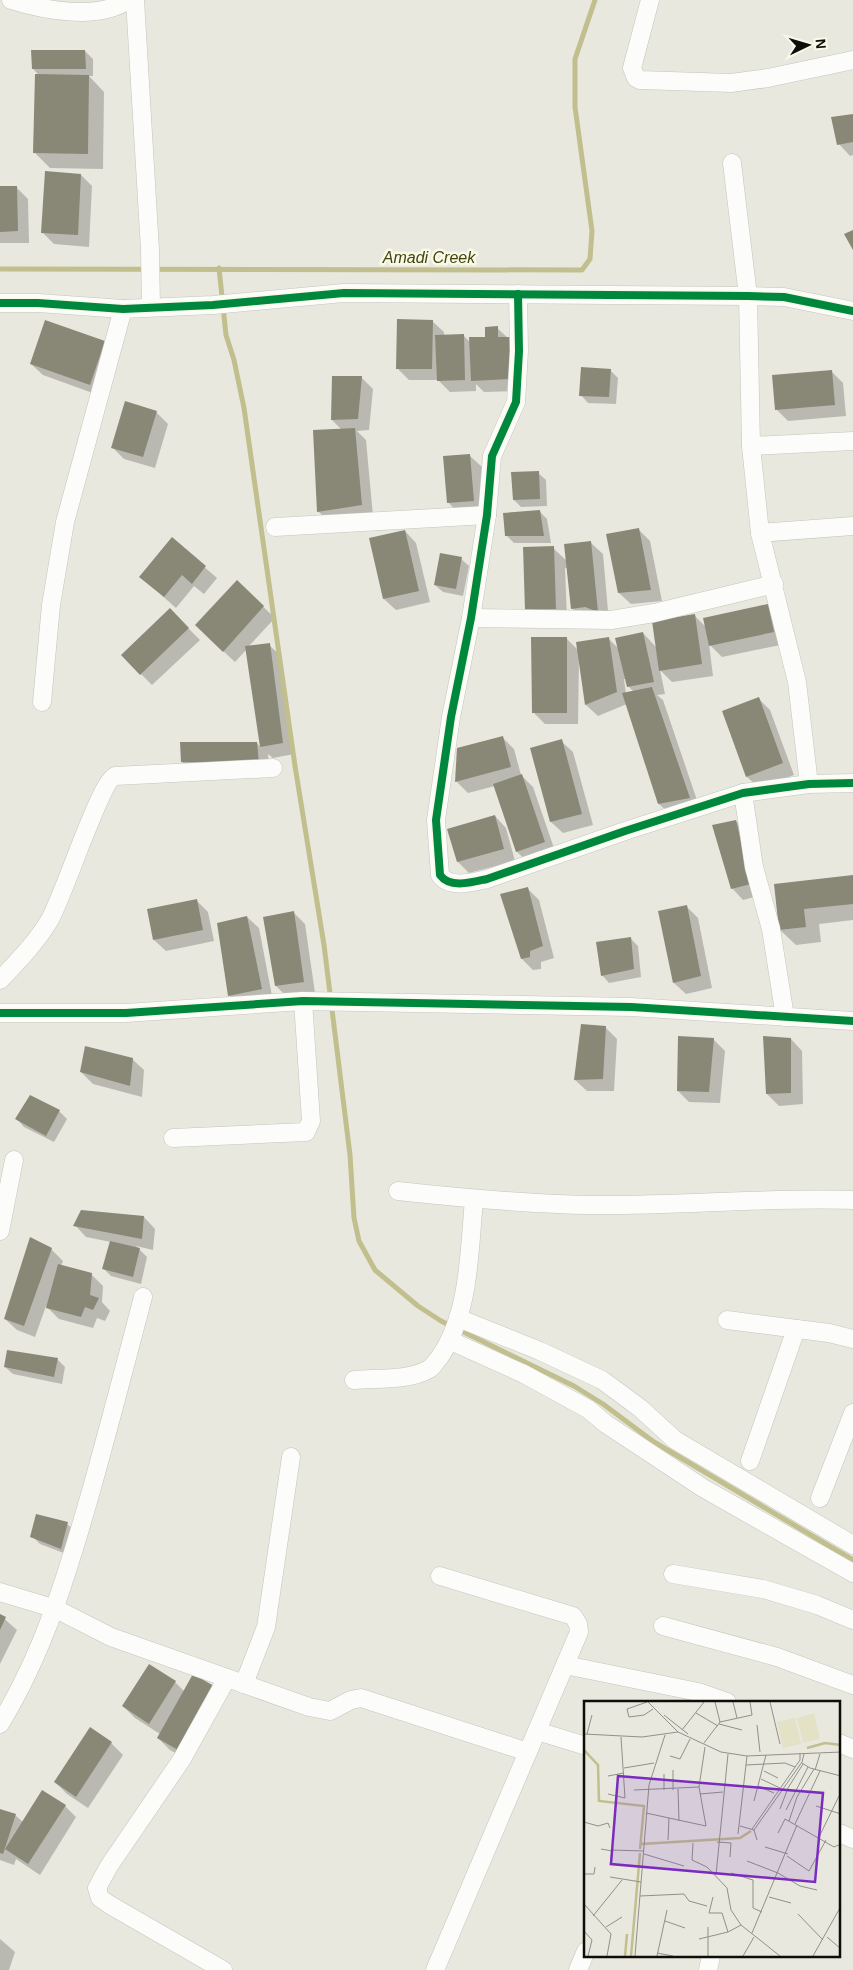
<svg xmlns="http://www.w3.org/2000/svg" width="853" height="1970" font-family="Arial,sans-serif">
<rect width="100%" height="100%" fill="#e8e8df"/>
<g fill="#0003" fill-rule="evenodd">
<path d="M 85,51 L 93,59 L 93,76 L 89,76 L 104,92 L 103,169 L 50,168 L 34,152 L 39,75 L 33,69 Z"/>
<path d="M 853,115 L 853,155 L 850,156 L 839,144 Z"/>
<path d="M 81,175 L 92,186 L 89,247 L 54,244 L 43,233 Z"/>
<path d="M 0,187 L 16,187 L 28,199 L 29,243 L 0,243 Z"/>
<path d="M 432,321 L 444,332 L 444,336 L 463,335 L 471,343 L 487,338 L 497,328 L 508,338 L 523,391 L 484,392 L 476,384 L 476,391 L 450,392 L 438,380 L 409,380 L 397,368 Z"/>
<path d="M 105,342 L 116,354 L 101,396 L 43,375 L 31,364 Z"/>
<path d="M 610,370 L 618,378 L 616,404 L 588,403 L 581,395 Z"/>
<path d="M 831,371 L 843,383 L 846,416 L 788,421 L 777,410 Z"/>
<path d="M 362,378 L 373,389 L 369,430 L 357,431 L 366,440 L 373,516 L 330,523 L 318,511 L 342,430 L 332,420 Z"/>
<path d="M 156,412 L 168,424 L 155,468 L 124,459 L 112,447 Z"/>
<path d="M 470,456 L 482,467 L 485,512 L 459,514 L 448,502 Z"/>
<path d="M 538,473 L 546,480 L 547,506 L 521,507 L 514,500 Z"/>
<path d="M 539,511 L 547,519 L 551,543 L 514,543 L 507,536 Z"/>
<path d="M 638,529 L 650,541 L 662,601 L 631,604 L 619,593 Z"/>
<path d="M 405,531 L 416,543 L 430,602 L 396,610 L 384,599 Z"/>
<path d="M 172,539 L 217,578 L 204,594 L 194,586 L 176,608 L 141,577 Z"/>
<path d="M 591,543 L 603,554 L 609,622 L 583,620 L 572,608 L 567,568 L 565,568 L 567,620 L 538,621 L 526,610 L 553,548 L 567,561 Z"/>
<path d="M 461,559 L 469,566 L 463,596 L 443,592 L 435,585 Z"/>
<path d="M 237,582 L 275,618 L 249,646 L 269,645 L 281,656 L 294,754 L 273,758 L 268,754 L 270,775 L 193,773 L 182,762 L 257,743 L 261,748 L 247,649 L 235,662 L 208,637 Z"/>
<path d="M 768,605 L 780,617 L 785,644 L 722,657 L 709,644 L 713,676 L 672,682 L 660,670 L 665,694 L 657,695 L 663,700 L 700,809 L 671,815 L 659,804 L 627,704 L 598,716 L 586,705 L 579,656 L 578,724 L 545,724 L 534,713 L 566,638 L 579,651 L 609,639 L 619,649 L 643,633 L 657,648 L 694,615 L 706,627 ZM 624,679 L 626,679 L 628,686 L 634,692 L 626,694 Z"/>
<path d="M 181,621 L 200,640 L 152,685 L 141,674 Z"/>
<path d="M 759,699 L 770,710 L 794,775 L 759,788 L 747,777 Z"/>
<path d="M 502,737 L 514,749 L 521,775 L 533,787 L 556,854 L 529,863 L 517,852 L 495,786 L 468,793 L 456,781 Z"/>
<path d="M 561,741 L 573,752 L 593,825 L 563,833 L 551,822 Z"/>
<path d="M 495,816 L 506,828 L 515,861 L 469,873 L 458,862 L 449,829 Z"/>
<path d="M 736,821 L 747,833 L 762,895 L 743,900 L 732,888 Z"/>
<path d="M 853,876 L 853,920 L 819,924 L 821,942 L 796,945 L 780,930 L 775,885 Z"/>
<path d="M 528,889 L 539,900 L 554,958 L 541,962 L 541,969 L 533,970 L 522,959 Z"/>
<path d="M 197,901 L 208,912 L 214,941 L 166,951 L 154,940 Z"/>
<path d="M 687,907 L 698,918 L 712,988 L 686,994 L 674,983 Z"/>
<path d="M 293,912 L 305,924 L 315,993 L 287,997 L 276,986 Z"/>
<path d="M 247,917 L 259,928 L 273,1001 L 240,1007 L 229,995 Z"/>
<path d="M 630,938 L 638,946 L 641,977 L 609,983 L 602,975 Z"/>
<path d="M 605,1027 L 617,1039 L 614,1091 L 587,1091 L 575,1080 Z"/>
<path d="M 713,1039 L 725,1051 L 720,1103 L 689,1102 L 678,1091 Z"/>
<path d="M 791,1039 L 802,1051 L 803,1104 L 779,1106 L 767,1094 Z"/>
<path d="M 132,1059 L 144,1070 L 142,1097 L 93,1084 L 81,1072 Z"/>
<path d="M 30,1096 L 59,1111 L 67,1119 L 54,1142 L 24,1127 L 17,1119 Z"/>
<path d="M 144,1217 L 155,1229 L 153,1250 L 136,1246 L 147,1257 L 141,1284 L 111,1276 L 104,1269 L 111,1242 L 86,1237 L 75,1225 Z"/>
<path d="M 51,1249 L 63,1261 L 61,1266 L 91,1274 L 103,1286 L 102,1302 L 110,1311 L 105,1321 L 97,1318 L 93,1328 L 59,1319 L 46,1306 L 35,1337 L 17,1330 L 5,1319 Z"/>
<path d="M 57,1359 L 65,1367 L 62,1384 L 13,1374 L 5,1367 Z"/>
<path d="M 67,1524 L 75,1531 L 69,1555 L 40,1544 L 32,1536 Z"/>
<path d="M 0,1615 L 17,1630 L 0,1664 Z"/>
<path d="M 149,1665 L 175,1682 L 184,1691 L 190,1761 L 170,1750 L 158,1738 L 160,1734 L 135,1718 L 123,1706 Z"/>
<path d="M 90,1729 L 111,1743 L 123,1755 L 88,1808 L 67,1794 L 55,1782 Z"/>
<path d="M 65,1806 L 76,1817 L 40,1875 L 16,1859 L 14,1865 L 0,1860 L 0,1810 L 15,1815 L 23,1822 Z"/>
<path d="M 0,1939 L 15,1952 L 9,1970 L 0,1970 Z"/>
</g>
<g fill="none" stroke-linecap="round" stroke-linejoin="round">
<g stroke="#c1bf8d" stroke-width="5">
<path d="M 219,268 L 226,335 L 234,360 L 244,408 L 295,766 L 324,945 L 350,1155 L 354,1218 L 359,1241 L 375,1270 L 418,1306 L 441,1321 L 574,1386 L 603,1404 L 654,1442 L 853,1560"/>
<path d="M 0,269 L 582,270 L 590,259 L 592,231 L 575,107 L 575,59 L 595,0"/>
</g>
</g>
<g fill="#898876">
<path d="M 31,50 L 85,50 L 86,69 L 32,69 Z"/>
<path d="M 35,74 L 89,75 L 88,154 L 33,153 Z"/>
<path d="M 853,114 L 853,142 L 837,145 L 831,117 Z"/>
<path d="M 45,171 L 81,174 L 78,235 L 41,233 Z"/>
<path d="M 0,186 L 17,186 L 18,231 L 0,232 Z"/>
<path d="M 853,230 L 853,250 L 844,234 Z"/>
<path d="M 397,319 L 433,320 L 432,369 L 396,369 Z"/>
<path d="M 45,320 L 105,341 L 90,385 L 30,364 Z"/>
<path d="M 498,326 L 498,337 L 510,337 L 512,379 L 471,381 L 469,337 L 485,337 L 485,327 Z"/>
<path d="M 464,334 L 465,380 L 437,381 L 435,335 Z"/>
<path d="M 581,367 L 611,369 L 609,397 L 579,396 Z"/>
<path d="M 832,370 L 835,405 L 775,410 L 772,375 Z"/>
<path d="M 332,376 L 362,376 L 358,419 L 331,420 Z"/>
<path d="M 125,401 L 157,411 L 143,457 L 111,448 Z"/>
<path d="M 355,428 L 362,505 L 317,512 L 313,430 Z"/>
<path d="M 470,454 L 474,501 L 447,503 L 443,456 Z"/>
<path d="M 539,471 L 540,499 L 513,500 L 511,472 Z"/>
<path d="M 540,510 L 544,536 L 505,536 L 503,513 Z"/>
<path d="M 639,528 L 651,590 L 618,593 L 606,534 Z"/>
<path d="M 405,530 L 419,591 L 383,599 L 369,538 Z"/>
<path d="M 172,537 L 206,566 L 192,584 L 182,575 L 164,597 L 139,577 Z"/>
<path d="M 591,541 L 598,612 L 585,607 L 571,609 L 564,544 Z"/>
<path d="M 554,546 L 556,609 L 525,610 L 523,547 Z"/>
<path d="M 440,553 L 462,557 L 456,589 L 434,585 Z"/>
<path d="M 237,580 L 264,606 L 223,652 L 195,625 Z"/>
<path d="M 768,604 L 774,632 L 709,646 L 703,618 Z"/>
<path d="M 170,608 L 189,628 L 140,675 L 121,655 Z"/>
<path d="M 695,614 L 702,664 L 659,671 L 652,621 Z"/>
<path d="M 643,632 L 654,682 L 627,687 L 615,638 Z"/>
<path d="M 531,637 L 567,637 L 567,713 L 532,713 Z"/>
<path d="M 609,637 L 617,692 L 585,705 L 576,642 Z"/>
<path d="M 270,643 L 283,743 L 260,747 L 245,646 Z"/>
<path d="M 652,687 L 690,798 L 658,804 L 622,693 Z"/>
<path d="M 759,697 L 783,763 L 746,777 L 722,711 Z"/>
<path d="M 503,736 L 511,767 L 455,782 L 457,748 Z"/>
<path d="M 562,739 L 582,814 L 550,822 L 530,748 Z"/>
<path d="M 180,742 L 257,742 L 259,764 L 181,762 Z"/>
<path d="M 522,774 L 545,842 L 516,852 L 493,784 Z"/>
<path d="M 495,815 L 504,849 L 457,862 L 447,829 Z"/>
<path d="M 736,820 L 751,884 L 731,889 L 712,825 Z"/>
<path d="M 853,875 L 853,904 L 804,909 L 806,927 L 779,930 L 774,884 Z"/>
<path d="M 528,887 L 543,946 L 530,951 L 530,957 L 521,959 L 500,894 Z"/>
<path d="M 197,899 L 203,930 L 153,940 L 147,909 Z"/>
<path d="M 687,905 L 701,976 L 673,983 L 658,911 Z"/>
<path d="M 294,911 L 304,982 L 275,986 L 263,917 Z"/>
<path d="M 247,916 L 262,989 L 228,996 L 217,923 Z"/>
<path d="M 631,937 L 634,969 L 601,976 L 596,942 Z"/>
<path d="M 581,1024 L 606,1026 L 603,1079 L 574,1080 Z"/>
<path d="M 678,1036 L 714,1038 L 709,1092 L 677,1091 Z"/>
<path d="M 763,1036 L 791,1038 L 791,1093 L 766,1094 Z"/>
<path d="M 85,1046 L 133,1058 L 130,1086 L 80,1072 Z"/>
<path d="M 30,1095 L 60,1110 L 46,1136 L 15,1119 Z"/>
<path d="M 81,1210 L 144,1216 L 142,1239 L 73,1226 Z"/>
<path d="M 30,1237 L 52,1248 L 24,1326 L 4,1319 Z"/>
<path d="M 110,1241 L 140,1248 L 133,1277 L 102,1269 Z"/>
<path d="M 58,1264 L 92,1273 L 90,1295 L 99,1298 L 93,1310 L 85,1307 L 81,1317 L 46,1308 Z"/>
<path d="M 7,1350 L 58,1358 L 54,1377 L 4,1367 Z"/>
<path d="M 36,1514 L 68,1522 L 61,1549 L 30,1537 Z"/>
<path d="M 0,1614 L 6,1617 L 0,1630 Z"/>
<path d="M 149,1664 L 176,1681 L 149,1724 L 122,1706 Z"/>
<path d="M 193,1674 L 214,1686 L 178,1750 L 157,1738 Z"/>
<path d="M 90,1727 L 112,1742 L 76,1797 L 54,1782 Z"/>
<path d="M 42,1790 L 66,1805 L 28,1864 L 5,1849 Z"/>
<path d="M 0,1809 L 16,1814 L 3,1854 L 0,1853 Z"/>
</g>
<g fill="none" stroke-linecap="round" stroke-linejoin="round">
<g stroke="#c5c5bd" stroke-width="19">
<g id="street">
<path d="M 11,0 C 43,10 98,21 128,0"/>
<path d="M 135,0 L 150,250 L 151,307"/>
<path d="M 650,0 L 632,68 L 636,78 L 640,80 L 731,83 L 768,78 L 853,60"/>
<path d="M 732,163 L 748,296 L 751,446 L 760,533 L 797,682 L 809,784"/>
<path d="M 518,294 L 519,351 L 516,402 L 492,456 L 487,515 L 471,618 L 451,717 L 436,820 L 440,875 C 450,889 473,882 487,879 L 625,831 L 743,793 L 809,784 L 853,783"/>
<path d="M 0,303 L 38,303 L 123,309 L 213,305 L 344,293 L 748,296 L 784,297 L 853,311"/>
<path d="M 751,446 L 853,441"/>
<path d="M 275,527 L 487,515"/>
<path d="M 760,533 L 853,526"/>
<path d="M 471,618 L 611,620 L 654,613 L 774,584"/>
<path d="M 42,702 L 51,605 L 65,522 L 123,309"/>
<path d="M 743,793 L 754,867 L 771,929 L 785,1017"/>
<path d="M 0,980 C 17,962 36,943 49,921 C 63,898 100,782 115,776 L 273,768"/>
<path d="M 0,1013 L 126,1013 L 303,1001 L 631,1007 L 853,1021"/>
<path d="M 173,1138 L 306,1132 L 311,1121 L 303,1001"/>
<path d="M 398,1191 C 462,1198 526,1204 591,1205 C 679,1206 766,1197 853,1200"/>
<path d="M 0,1231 L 14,1160"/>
<path d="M 458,1318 L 540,1351 L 602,1380 L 640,1408 L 675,1440 L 853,1545"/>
<path d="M 727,1320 L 829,1333 L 853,1339"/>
<path d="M 451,1341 L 524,1374 L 588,1409 L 606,1424 L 703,1488 L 853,1573"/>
<path d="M 354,1380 C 377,1378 409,1381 429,1369 C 433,1367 436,1361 439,1358 C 470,1314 469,1252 474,1200"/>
<path d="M 750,1461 L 796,1329"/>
<path d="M 820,1498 L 853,1413"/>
<path d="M 673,1574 L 763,1589 L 817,1605 L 853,1620"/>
<path d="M 0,1592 L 56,1609 L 111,1637 L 309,1707 L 330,1711 L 351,1700 L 361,1698 L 528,1752"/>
<path d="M 663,1626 L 777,1657 L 853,1685"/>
<path d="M 565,1665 L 698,1692 L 727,1702"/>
<path d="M 244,1684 L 266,1627 L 291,1457"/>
<path d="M 0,1724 C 44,1652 68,1572 91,1491 C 109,1427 126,1362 143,1297"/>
<path d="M 537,1731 L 586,1746"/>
<path d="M 839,1743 L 853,1749"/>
<path d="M 839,1833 L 853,1839"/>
<path d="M 223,1970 L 110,1905 L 100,1898 L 97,1888 L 109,1866 L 182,1759 L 227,1678"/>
<path d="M 435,1970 L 579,1632 L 578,1624 L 573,1616 L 440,1576"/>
<path d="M 578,1970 L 586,1951"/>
<path d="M 708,1970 L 711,1956"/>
</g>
</g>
<use href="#street" stroke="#fcfcfa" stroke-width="18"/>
<g stroke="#f9f9e8" stroke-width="11">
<g id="cycleway">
<path d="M 518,294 L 519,351 L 516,402 L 492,456 L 487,515 L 471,618 L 451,717 L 436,820 L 440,875 C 450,889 473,882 487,879 L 625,831 L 743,793 L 809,784 L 853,783"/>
<path d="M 0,303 L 38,303 L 123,309 L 213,305 L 344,293 L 748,296 L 784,297 L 853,311"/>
<path d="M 0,1013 L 126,1013 L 303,1001 L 631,1007 L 853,1021"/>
</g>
</g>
<use href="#cycleway" stroke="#00873e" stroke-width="8"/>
</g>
<g text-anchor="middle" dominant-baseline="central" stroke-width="5" stroke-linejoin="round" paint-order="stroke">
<g font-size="16" font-style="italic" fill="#45430e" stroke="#f9f9e8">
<text x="429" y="257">Amadi Creek</text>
</g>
</g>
<g transform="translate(584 1701)">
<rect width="256" height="256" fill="#e8e8df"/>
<path d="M 230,12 L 236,38 L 219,42 L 213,17 ZM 211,17 L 217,43 L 199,47 L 193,21 Z" fill="#e3e2c6"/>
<path fill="none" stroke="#c1bf8d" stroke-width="2.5" d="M 223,47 L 241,42 L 257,44M 0,49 L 14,64 L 15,100 L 60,105 L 56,148M 57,143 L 156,137 L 167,130M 41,255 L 43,233M 47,255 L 56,152"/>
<path fill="none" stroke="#919089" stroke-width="1" d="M 63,1 L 43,8 L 45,16 L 60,14 L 69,8M 64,1 L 94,31 L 137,51 L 163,55 L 257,51M 131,1 L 136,21M 149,1 L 153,17M 186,1 L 196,43M 112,12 L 134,25M 80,14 L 104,33M 135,23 L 158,29M 173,24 L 176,51M 98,29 L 120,1M 0,33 L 58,36 L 94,31M 3,33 L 8,14M 120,42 L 136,21 L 168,14 L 166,1M 86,55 L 96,58 L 106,38M 218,62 L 226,67 L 257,75M 162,64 L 201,62 L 211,66M 40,67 L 70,62M 231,69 L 236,53M 180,70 L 194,77M 24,75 L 40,72M 177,78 L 196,87M 174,85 L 190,92M 94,88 L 95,120M 50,89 L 115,86M 80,89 L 80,73M 89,89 L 89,69M 24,93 L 41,97 L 37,36M 116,93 L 139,91M 170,100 L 182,54M 232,105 L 257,113M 196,108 L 204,87 L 219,63M 202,109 L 224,66M 62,112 L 122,125 L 115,86 L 121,46M 205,120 L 213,96 L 230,68M 0,121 L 14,125 L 24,122 L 26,127M 211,123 L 236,70M 156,125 L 170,129 L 173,139M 168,128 L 216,59 L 216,52M 170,129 L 218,61 L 220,53M 194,132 L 201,118 L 250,146 L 257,143M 154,133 L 163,55M 235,136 L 255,95M 84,139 L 85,117M 133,141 L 147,142 L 146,156M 109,142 L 108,159 L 123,166 L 143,187 L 147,209 L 157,224M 181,146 L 204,153M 17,148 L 28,150 L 26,164M 27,149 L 60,150M 60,153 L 100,165M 203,155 L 225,170 L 242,139M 163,160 L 194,172 L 216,185 L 233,189M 147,172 L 169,179 L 169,207 L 178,211M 0,173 L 10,173 L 11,166M 132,174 L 144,53M 26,176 L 57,181M 56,195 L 100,193 L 105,200 L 123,205M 129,196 L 125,212 L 138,212 L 144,231M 185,196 L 207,202M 0,203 L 27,233 L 23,255M 214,213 L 239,239M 9,215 L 38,179M 81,220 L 101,227M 22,226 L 38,216M 124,226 L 124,255M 0,230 L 8,239 L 4,255M 168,232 L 213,124M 243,236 L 257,248M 115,238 L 144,231 L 157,224 L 196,255M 73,252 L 89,255M 51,255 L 65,84 L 81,34M 73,255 L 83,209M 159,255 L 170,236M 229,255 L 257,205"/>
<path fill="#7b2cbf" fill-opacity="0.15" stroke="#7b2cbf" stroke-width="2.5" d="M 34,75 L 239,92 L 231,181 L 27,163 Z"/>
<rect width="256" height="256" fill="none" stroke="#0e0d08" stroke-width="2.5"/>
</g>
<g transform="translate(808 45) rotate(85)" stroke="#f9f9e8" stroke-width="4" paint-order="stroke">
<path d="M0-4L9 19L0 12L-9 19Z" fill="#0e0d08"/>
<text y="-8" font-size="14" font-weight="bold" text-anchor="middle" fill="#0e0d08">N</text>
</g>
</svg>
